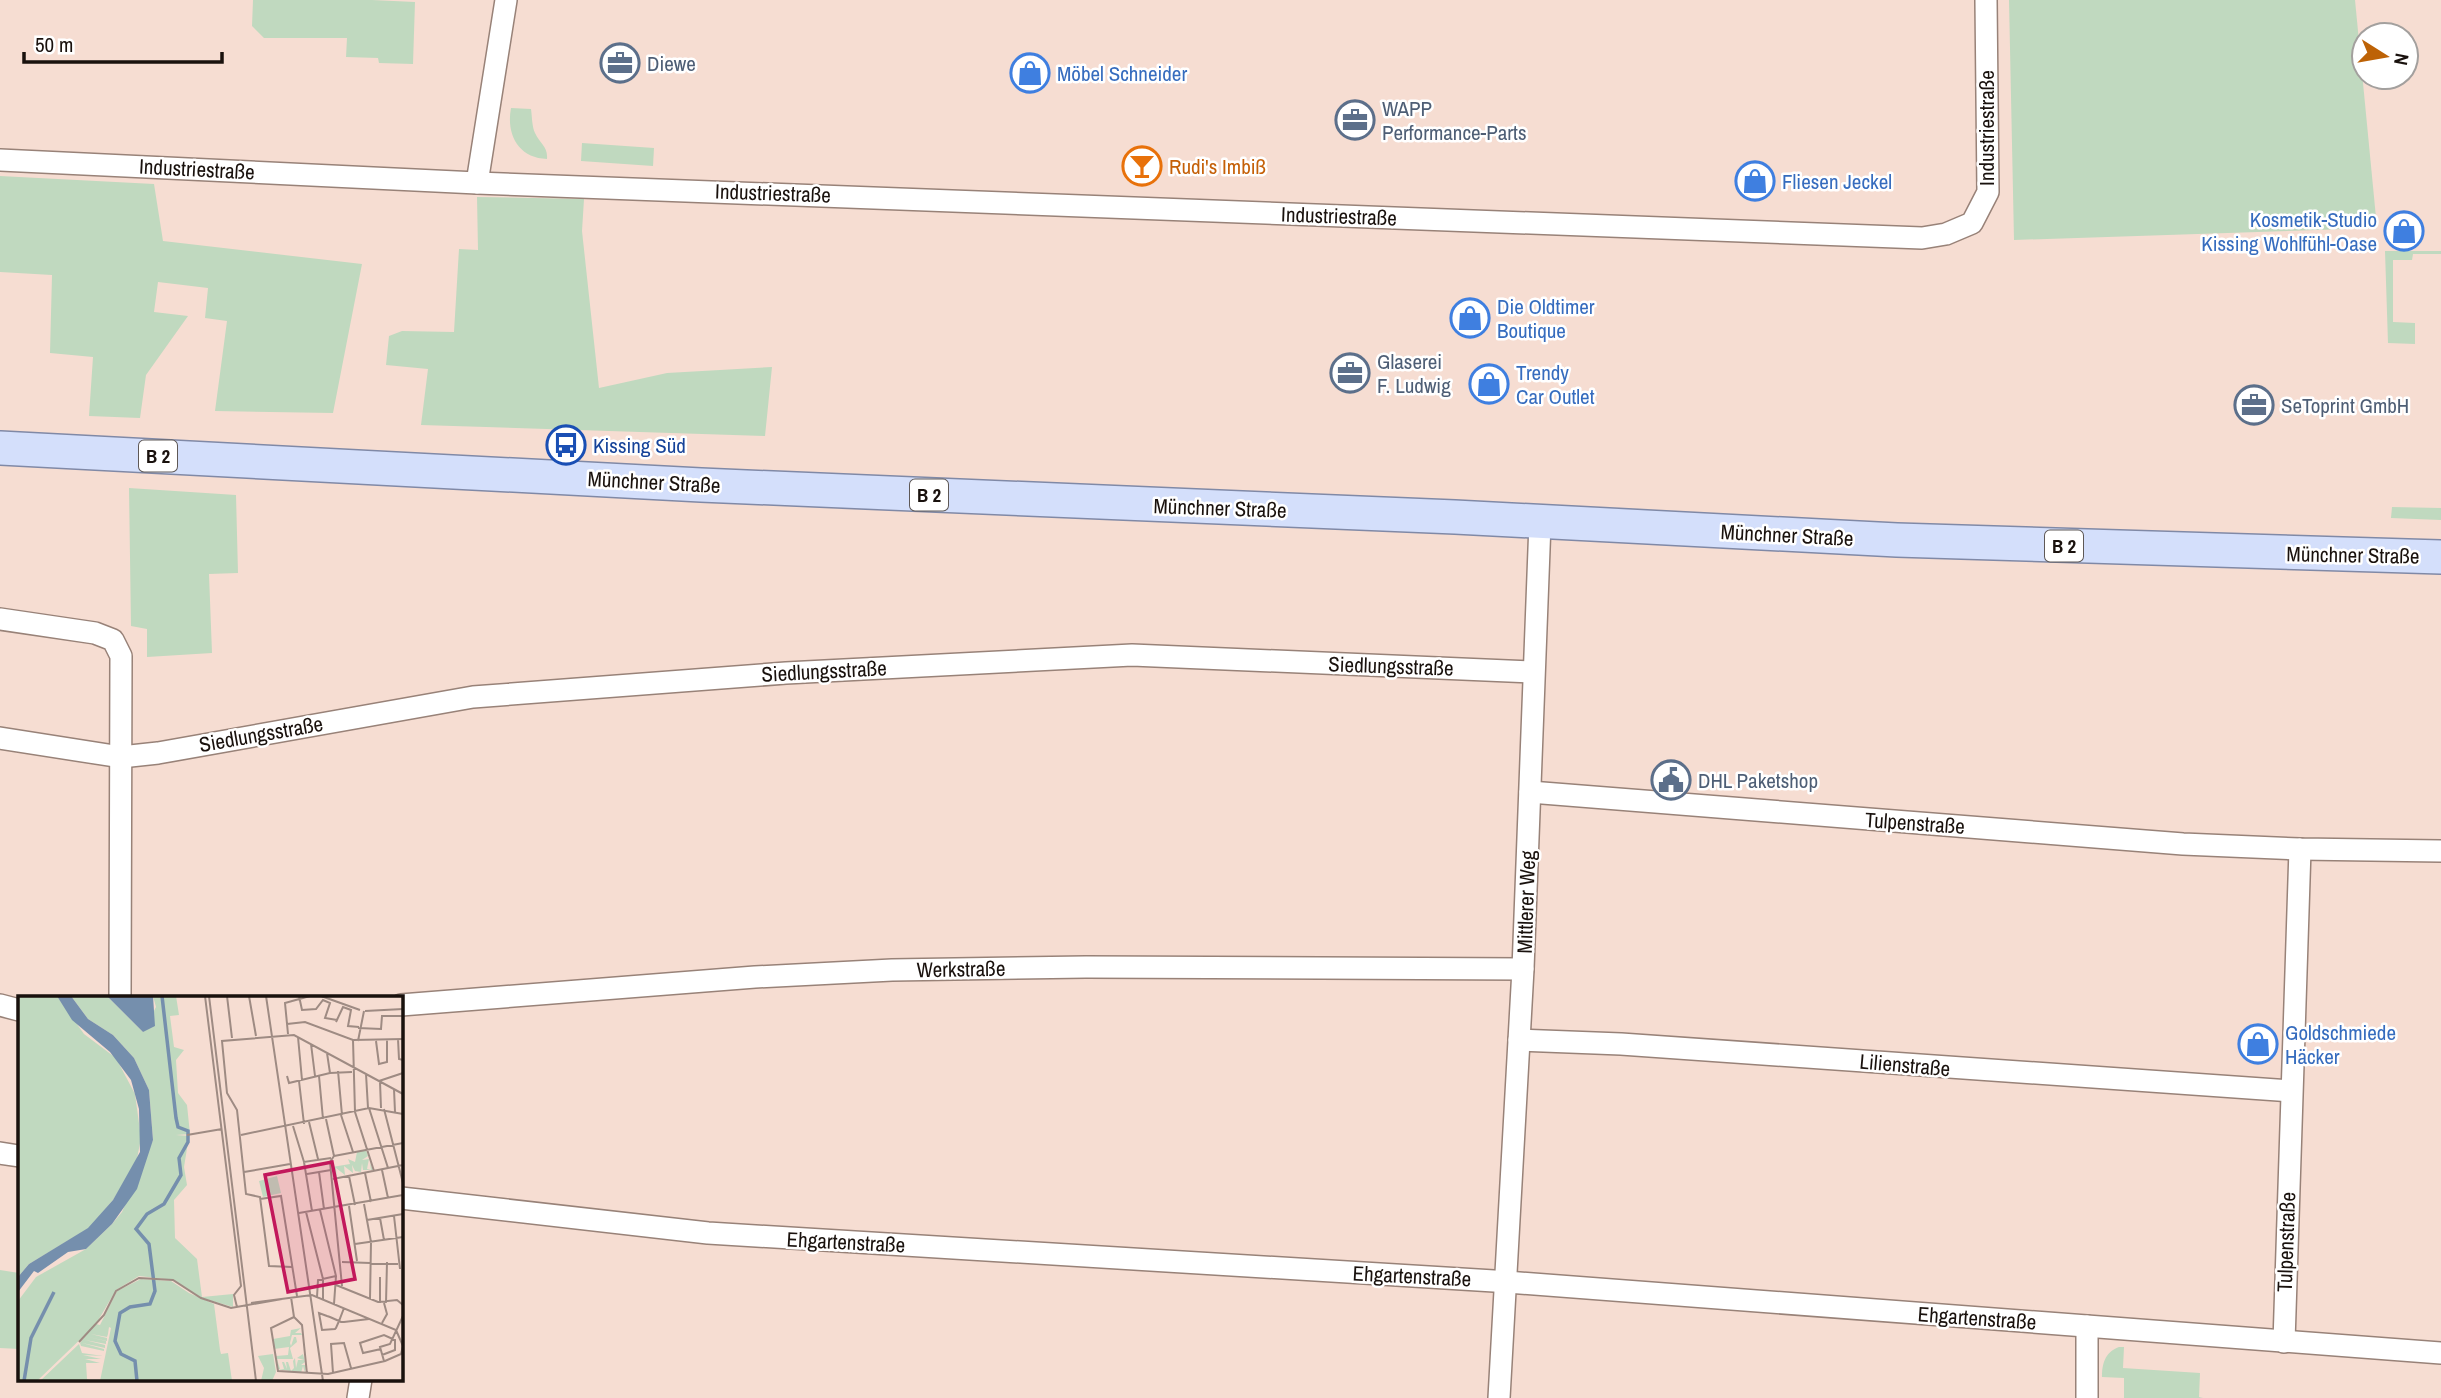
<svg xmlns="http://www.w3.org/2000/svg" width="2441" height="1398" font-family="'Archivo Narrow',sans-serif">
<rect width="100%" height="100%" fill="#f6ddd2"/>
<g fill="#c0d9bf">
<path d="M 253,0 L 372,0 L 415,2 L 413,64 L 379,63 L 378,58 L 346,57 L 347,38 L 264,38 L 252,26 Z"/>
<path d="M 2009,0 L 2355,0 L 2377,228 L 2014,240 Z"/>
<path d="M 511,108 L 531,109 C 532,116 532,127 535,133 C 540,144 548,146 547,159 C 518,158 506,134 511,108 Z"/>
<path d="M 582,143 L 654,148 L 653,166 L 581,161 Z"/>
<path d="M 0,176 L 154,184 L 163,241 L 362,264 L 333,413 L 215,411 L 227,321 L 205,318 L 208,288 L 158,282 L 154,312 L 188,316 L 146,375 L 140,418 L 89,416 L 93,357 L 50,353 L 52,275 L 0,272 Z"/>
<path d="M 477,197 L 584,199 L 582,231 L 599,388 L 667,373 L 772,367 L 765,436 L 421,425 L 428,369 L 386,365 L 389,336 L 402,331 L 454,332 L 459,249 L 478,250 Z"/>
<path d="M 2385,251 L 2441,251 L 2441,254 L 2413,254 L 2412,260 L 2393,260 L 2393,322 L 2415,323 L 2415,344 L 2388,343 Z"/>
<path d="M 129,488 L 236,495 L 238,573 L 209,574 L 212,653 L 147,657 L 147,629 L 131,626 Z"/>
<path d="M 2392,507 L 2441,508 L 2441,520 L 2391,518 Z"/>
<path d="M 0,1270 L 19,1273 L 19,1349 L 0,1348 Z"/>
<path d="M 2119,1347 L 2124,1347 L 2123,1368 L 2200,1373 L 2199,1397 L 2203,1398 L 2124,1398 L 2124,1378 L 2102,1377 C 2102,1364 2105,1352 2119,1347 Z"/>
</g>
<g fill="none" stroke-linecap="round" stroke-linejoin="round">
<g stroke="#988278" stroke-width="24">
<g id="street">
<path d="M 0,160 L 477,183 L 1922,238 L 1946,234 L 1972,223 L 1988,192 L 1986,0"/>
<path d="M 477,183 L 506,0"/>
<path d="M 0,619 L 95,633 L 113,640 L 121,656 L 120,997"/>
<path d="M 0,738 L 121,757 L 158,753 L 473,697 L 786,673 L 1132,655 L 1533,672"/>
<path d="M 1530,792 L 2183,844 L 2300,849 L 2441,851"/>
<path d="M 0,1005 L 19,1010"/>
<path d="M 401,1005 L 755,977 L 892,970 L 1086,967 L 1523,969"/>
<path d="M 1519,1040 L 1621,1044 L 2291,1091"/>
<path d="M 0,1153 L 19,1156"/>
<path d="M 401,1198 L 708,1233 L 1494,1281 L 2441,1353"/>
<path d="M 2087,1326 L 2087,1398"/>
<path d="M 2284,1342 L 2300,849"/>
<path d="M 358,1398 L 361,1379"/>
<path d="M 1499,1398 L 1523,969 L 1540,523"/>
</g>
</g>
<g stroke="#8089a6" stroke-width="36">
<path id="primary" d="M 0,448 L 701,485 L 1455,517 L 1897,540 L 2441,557"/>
</g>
<use href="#street" stroke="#fff" stroke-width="21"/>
<use href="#primary" stroke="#d4dffb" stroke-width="33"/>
</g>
<defs>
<g id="office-ring" transform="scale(2.0125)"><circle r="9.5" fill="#fff" stroke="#5c6f8a" stroke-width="1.5"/><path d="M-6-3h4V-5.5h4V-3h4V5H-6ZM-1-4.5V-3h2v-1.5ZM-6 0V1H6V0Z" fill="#5c6f8a"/></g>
<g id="shop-ring" transform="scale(2.0125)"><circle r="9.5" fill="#fff" stroke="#3f7fe0" stroke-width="1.5"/><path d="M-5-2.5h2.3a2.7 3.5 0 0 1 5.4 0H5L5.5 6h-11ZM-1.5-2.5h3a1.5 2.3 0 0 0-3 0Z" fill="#3f7fe0"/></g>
<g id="bar-ring" transform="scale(2.0125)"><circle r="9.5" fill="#fff" stroke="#e8710a" stroke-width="1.5"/><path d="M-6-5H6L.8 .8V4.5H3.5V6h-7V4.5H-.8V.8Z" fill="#e8710a"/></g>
<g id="bus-ring" transform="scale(2.0125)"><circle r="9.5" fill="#fff" stroke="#1a4fb4" stroke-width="1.5"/><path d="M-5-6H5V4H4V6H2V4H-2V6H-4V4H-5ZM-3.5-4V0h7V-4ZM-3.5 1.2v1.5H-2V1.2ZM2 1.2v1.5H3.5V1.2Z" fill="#1a4fb4"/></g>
<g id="civic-ring" transform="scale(2.0125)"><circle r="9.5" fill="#fff" stroke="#5c6f8a" stroke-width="1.5"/><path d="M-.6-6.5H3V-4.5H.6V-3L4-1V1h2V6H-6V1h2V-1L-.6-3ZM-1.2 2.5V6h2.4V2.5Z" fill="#5c6f8a"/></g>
</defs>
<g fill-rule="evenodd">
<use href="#office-ring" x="620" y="63"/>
<use href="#shop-ring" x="1030" y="73"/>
<use href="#office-ring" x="1355" y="120"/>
<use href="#bar-ring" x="1142" y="166"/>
<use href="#shop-ring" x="1755" y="181"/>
<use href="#shop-ring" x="2404" y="231"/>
<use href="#shop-ring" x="1470" y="318"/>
<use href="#office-ring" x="1350" y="373"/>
<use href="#shop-ring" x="1489" y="384"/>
<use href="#office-ring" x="2254" y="405"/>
<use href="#bus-ring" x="566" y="445"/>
<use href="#civic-ring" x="1671" y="780"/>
<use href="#shop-ring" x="2258" y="1044"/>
</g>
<g text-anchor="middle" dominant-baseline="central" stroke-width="5" stroke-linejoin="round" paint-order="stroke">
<g fill="#fff" stroke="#5e5856" stroke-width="2">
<rect x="139" y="440.5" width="38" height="31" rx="5"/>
<rect x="910" y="479.5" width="38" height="31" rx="5"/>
<rect x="2045" y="530.5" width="38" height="31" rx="5"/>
</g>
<g font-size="19" font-weight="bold" fill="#19110d">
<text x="158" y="456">B 2</text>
<text x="929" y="495">B 2</text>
<text x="2064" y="546">B 2</text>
</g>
<g font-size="21" fill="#4e5e75" stroke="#fff" text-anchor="start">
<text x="647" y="63">Diewe</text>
<text x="1382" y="108">WAPP<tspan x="1382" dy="24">Performance-Parts</tspan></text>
<text x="1377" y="361">Glaserei<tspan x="1377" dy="24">F. Ludwig</tspan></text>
<text x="2281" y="405">SeToprint GmbH</text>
<text x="1698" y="780">DHL Paketshop</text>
</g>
<g font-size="21" fill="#366cbe" stroke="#fff" text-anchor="start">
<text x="1057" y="73">Möbel Schneider</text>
<text x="1782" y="181">Fliesen Jeckel</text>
<text x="2377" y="219" text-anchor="end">Kosmetik-Studio<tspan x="2377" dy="24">Kissing Wohlfühl-Oase</tspan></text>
<text x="1497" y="306">Die Oldtimer<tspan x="1497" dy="24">Boutique</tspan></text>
<text x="1516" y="372">Trendy<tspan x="1516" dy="24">Car Outlet</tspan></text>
<text x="2285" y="1032">Goldschmiede<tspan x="2285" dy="24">Häcker</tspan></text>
</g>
<g font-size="21" fill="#19110d" stroke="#fff">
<text transform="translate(1986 128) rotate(-90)">Industriestraße</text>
<text transform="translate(197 169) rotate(3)">Industriestraße</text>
<text transform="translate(773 193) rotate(2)">Industriestraße</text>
<text transform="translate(1339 216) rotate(2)">Industriestraße</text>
<text transform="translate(654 482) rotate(3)">Münchner Straße</text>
<text transform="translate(1220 508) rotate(2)">Münchner Straße</text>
<text transform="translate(1787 535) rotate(3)">Münchner Straße</text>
<text transform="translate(2353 555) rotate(1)">Münchner Straße</text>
<text transform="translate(1391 666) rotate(2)">Siedlungsstraße</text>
<text transform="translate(824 671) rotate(-3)">Siedlungsstraße</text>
<text transform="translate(261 734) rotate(-10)">Siedlungsstraße</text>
<text transform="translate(1915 823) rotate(4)">Tulpenstraße</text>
<text transform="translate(1526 902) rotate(-88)">Mittlerer Weg</text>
<text transform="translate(961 969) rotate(-1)">Werkstraße</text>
<text transform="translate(1905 1065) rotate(5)">Lilienstraße</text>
<text transform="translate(846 1242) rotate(3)">Ehgartenstraße</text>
<text transform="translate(2286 1242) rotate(-88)">Tulpenstraße</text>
<text transform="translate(1412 1276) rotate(3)">Ehgartenstraße</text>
<text transform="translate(1977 1318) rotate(4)">Ehgartenstraße</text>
</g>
<g font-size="21" fill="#c56008" stroke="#fff" text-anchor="start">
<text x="1169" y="166">Rudi's Imbiß</text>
</g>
<g font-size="21" fill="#164399" stroke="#fff" text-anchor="start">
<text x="593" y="445">Kissing Süd</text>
</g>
</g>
<g transform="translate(18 996)">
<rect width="385" height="385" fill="#f6ddd2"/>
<path d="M 0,0 L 39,0 L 66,38 L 98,62 L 117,98 L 123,142 L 118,168 L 95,204 L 71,232 L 11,268 L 0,281 ZM 53,0 L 89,0 L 125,36 L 138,11 L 135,0 L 158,0 L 161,19 L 152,20 L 156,51 L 166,54 L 158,64 L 160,97 L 169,109 L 172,138 L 158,139 L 171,140 L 166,171 L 169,189 L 156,204 L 157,242 L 179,263 L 184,301 L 215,298 L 215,311 L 184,302 L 156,284 L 121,280 L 98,294 L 78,328 L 82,329 L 99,295 L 123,283 L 153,285 L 171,297 L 196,308 L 202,354 L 203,358 L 210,357 L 214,385 L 82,385 L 93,332 L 91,331 L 90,338 L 76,335 L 90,338 L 89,341 L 73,338 L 89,342 L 89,345 L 70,341 L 88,345 L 88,348 L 67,344 L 87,349 L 87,352 L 64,347 L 86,353 L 86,355 L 63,350 L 62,347 L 73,333 L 19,385 L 0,385 L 0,305 L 18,281 L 68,253 L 94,228 L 104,216 L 135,144 L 131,94 L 116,62 L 95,39 L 70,23 ZM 348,154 L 350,160 L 344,164 L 351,163 L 349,173 L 353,174 L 352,167 L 355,174 L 345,174 L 344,167 L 343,176 L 337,175 L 334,169 L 335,177 L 326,170 L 327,179 L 318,172 L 319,182 L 316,181 L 314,171 L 332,168 L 330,163 L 337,166 L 339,156 ZM 259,180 L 263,197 L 245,201 L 241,185 ZM 283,332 L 277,337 L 283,337 L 284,339 L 274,339 L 272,347 L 273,350 L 276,341 L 278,341 L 279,346 L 272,352 L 275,363 L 259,363 L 262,373 L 266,373 L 264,366 L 266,366 L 269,373 L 268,366 L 270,366 L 273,375 L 276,372 L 275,365 L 277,362 L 278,372 L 280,364 L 286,364 L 279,362 L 285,358 L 287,366 L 283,369 L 288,369 L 287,377 L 285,370 L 283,377 L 260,373 L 258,360 L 270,359 L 271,351 L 256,353 L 255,343 L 272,340 L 273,334 ZM 61,348 L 64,357 L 85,360 L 65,359 L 83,363 L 67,363 L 82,367 L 68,367 L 69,383 L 75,385 L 22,385 ZM 255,358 L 258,376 L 254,385 L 243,385 L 246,372 L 240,360 Z" fill="#c0d9bf"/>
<path d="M 39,0 L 53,0 L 70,23 L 95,39 L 116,62 L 131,94 L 135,144 L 119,193 L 94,228 L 68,253 L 50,256 L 20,277 L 16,275 L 0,296 L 0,281 L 11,268 L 70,232 L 95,204 L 122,156 L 121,113 L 113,84 L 92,56 L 54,24 ZM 89,0 L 135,0 L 137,30 L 125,36 Z" fill="#758fad"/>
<path fill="none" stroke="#758fad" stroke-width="3.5" d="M 6,385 L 13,342 L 36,296M 119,385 L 117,365 L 103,358 L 97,345 L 102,317 L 112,311 L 132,308 L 137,295 L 131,248 L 118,233 L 129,218 L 146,208 L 163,179 L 161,162 L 170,146 L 170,135 L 160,131 L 158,122 L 144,0"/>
<path fill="none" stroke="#9e8b83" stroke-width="2" d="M 187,0 L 223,290 L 216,299 L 219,311M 191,0 L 238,385M 209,0 L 214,42M 231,0 L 238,40M 248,0 L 305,385M 281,0 L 284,14 L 298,13 L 305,4 L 312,7 L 307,22 L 319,24M 303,0 L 342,14M 347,15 L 385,13M 318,26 L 325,11 L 333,14 L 330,30 L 341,31M 269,28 L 287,26 L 335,44 L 385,43M 340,32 L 363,33 L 364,20 L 385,20M 270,38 L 267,7 L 292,0M 280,41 L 284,84M 380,43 L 381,63 L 385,64M 335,44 L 337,116 L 356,175M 340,45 L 346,15M 358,45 L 361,68 L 369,66 L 369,43M 293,48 L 297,80M 320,75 L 324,119M 312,77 L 334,76M 348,78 L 350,112M 269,80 L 271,87 L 312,77 L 309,57M 301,80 L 305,123M 281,85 L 286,128M 361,85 L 385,77M 362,86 L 363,112M 376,93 L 377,116M 351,112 L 370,172M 366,113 L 385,187M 323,119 L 335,156M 308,123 L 316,160M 291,126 L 300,163M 275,130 L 286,166 L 313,162M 169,139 L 204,133M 223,139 L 351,112 L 385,118M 316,160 L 312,166 L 324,290M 316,160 L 385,147M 286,166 L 294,215M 364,174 L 370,202M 226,176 L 272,168M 301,176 L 306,213M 347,177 L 353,206M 289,178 L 313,174M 331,180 L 337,209M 315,183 L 385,169M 242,203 L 263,200 L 279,300M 346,208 L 353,246 L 352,303M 331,210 L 339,265M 302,214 L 318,280 L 316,308M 288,216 L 305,283 L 305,303M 281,217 L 385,199M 376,220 L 382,273M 362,222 L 366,244M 349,224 L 385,218M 337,248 L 385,241M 324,266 L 380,268M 274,271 L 251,270 L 242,201 L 228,198 L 219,114 L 209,97 L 204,45 L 276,39 L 385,98M 318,289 L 360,306 L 379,304 L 385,309M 273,301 L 276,321 L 284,329 L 289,378M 299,301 L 300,284 L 318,280M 233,307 L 294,299 L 378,334 L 385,350M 362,307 L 362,281M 368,307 L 369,266M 326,312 L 321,325 L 318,332 L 317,333 L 304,334 L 301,317 L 309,320 L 312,321 L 321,325 L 323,326 L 326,326 L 351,323M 276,321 L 253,332 L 260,375 L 310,378 L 367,365 L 383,358 L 385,350M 364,327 L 369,318 L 366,307M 61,346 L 86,319 L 98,295 L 121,282 L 155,284 L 183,302 L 213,312 L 264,303M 363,353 L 345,357 L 342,347 L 366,339 L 377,344 L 377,354 L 364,359M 366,365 L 362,351 L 372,348 L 385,320M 315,377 L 313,348 L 326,347 L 333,372"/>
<path fill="#c2185b" fill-opacity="0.15" stroke="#c2185b" stroke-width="3.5" d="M 314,166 L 337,283 L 270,296 L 247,179 Z"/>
<rect width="385" height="385" fill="none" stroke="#19110d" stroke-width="3.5"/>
</g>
<g transform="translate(2385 56) rotate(101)"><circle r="33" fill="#ffffff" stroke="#a3a09e" stroke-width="2"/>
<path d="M0-5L12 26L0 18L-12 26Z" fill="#bd6206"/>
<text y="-10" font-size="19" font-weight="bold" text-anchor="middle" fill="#19110d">N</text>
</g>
<path d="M24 52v10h198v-10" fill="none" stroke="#19110d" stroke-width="3.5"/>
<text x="35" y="52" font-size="21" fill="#19110d" stroke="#ffffff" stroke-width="5" paint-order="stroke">50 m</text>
</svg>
